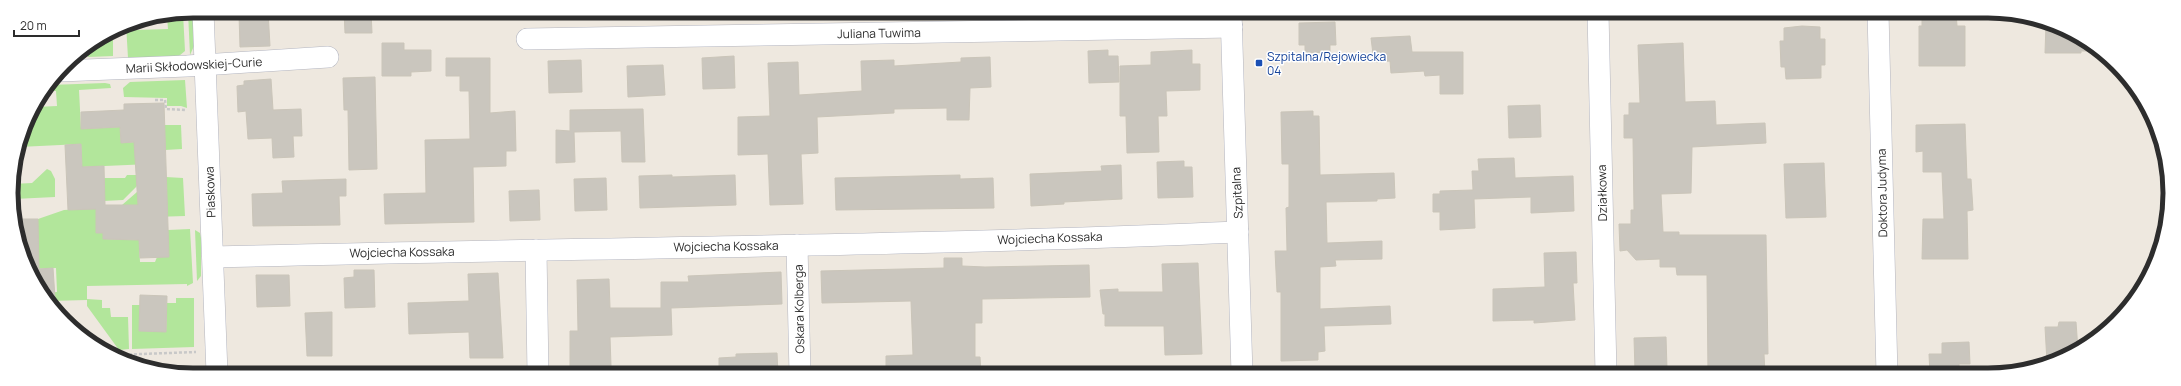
<svg xmlns="http://www.w3.org/2000/svg" width="2181" height="386" font-family="Manrope,sans-serif">
<rect width="100%" height="100%" fill="#eee8df"/>
<g fill="#b2e69b">
<path d="M 193,11 L 194,46 L 190,55 L 188,12 Z"/>
<path d="M 183,13 L 185,51 L 174,60 L 128,58 L 126,24 L 136,22 L 136,30 L 168,29 L 167,16 Z"/>
<path d="M 113,32 L 113,56 L 88,57 L 87,49 Z"/>
<path d="M 185,80 L 187,108 L 181,106 L 167,106 L 167,98 L 124,97 L 123,88 L 130,82 Z"/>
<path d="M 105,83 L 110,84 L 111,88 L 79,90 L 81,129 L 120,127 L 121,143 L 135,142 L 150,164 L 82,167 L 81,144 L 19,147 L 22,138 L 28,137 L 27,119 L 36,107 L 57,106 L 56,91 L 46,91 L 50,85 Z"/>
<path d="M 164,125 L 181,125 L 182,149 L 165,150 Z"/>
<path d="M 47,169 L 51,171 L 55,179 L 55,197 L 14,199 L 12,184 L 32,183 Z"/>
<path d="M 127,175 L 137,175 L 137,186 L 123,200 L 103,201 L 103,239 L 139,240 L 140,262 L 155,262 L 168,230 L 190,229 L 193,283 L 187,286 L 187,284 L 87,286 L 87,299 L 102,300 L 102,308 L 110,308 L 111,317 L 128,317 L 129,349 L 119,350 L 87,306 L 87,300 L 49,301 L 44,293 L 57,292 L 56,268 L 33,269 L 32,251 L 21,251 L 19,241 L 38,241 L 38,219 L 64,210 L 84,209 L 104,178 L 125,178 Z"/>
<path d="M 166,177 L 183,178 L 185,216 L 122,218 L 122,205 L 137,192 L 153,198 L 167,198 Z"/>
<path d="M 195,230 L 200,233 L 201,238 L 201,276 L 197,281 Z"/>
<path d="M 176,298 L 194,298 L 194,347 L 132,349 L 132,305 L 140,305 L 166,332 L 167,303 L 176,303 Z"/>
</g>
<g fill="#cac6be" stroke="#cac5b9">
<path d="M 249,11 L 268,11 L 270,46 L 240,47 L 239,14 L 249,13 Z"/>
<path d="M 344,11 L 371,11 L 372,33 L 345,33 Z"/>
<path d="M 1922,12 L 1956,12 L 1957,26 L 1965,26 L 1965,66 L 1919,66 L 1919,26 L 1922,26 Z"/>
<path d="M 1335,22 L 1336,45 L 1330,45 L 1330,52 L 1305,53 L 1305,45 L 1299,45 L 1299,23 Z"/>
<path d="M 2046,24 L 2079,35 L 2096,51 L 2081,51 L 2081,53 L 2045,53 Z"/>
<path d="M 1802,26 L 1820,27 L 1820,39 L 1825,39 L 1825,65 L 1821,65 L 1821,78 L 1786,79 L 1785,67 L 1781,67 L 1780,41 L 1784,41 L 1784,28 Z"/>
<path d="M 1410,36 L 1412,52 L 1463,52 L 1463,94 L 1440,94 L 1440,75 L 1425,76 L 1424,71 L 1391,73 L 1390,61 L 1374,62 L 1371,38 Z"/>
<path d="M 382,43 L 404,43 L 404,50 L 431,50 L 431,71 L 411,72 L 411,76 L 382,76 Z"/>
<path d="M 1683,43 L 1685,102 L 1715,101 L 1716,125 L 1765,123 L 1766,143 L 1692,147 L 1691,193 L 1661,194 L 1663,232 L 1679,232 L 1679,235 L 1766,235 L 1768,354 L 1764,354 L 1765,374 L 1708,374 L 1707,275 L 1677,275 L 1676,267 L 1660,267 L 1660,259 L 1636,260 L 1627,250 L 1620,251 L 1619,224 L 1631,224 L 1631,210 L 1634,210 L 1633,138 L 1624,138 L 1624,115 L 1629,115 L 1629,103 L 1640,103 L 1638,45 Z"/>
<path d="M 1108,50 L 1108,56 L 1118,56 L 1119,82 L 1089,83 L 1088,51 Z"/>
<path d="M 1192,50 L 1192,64 L 1200,64 L 1200,90 L 1166,91 L 1167,116 L 1158,116 L 1159,152 L 1127,153 L 1126,116 L 1120,116 L 1120,66 L 1151,65 L 1151,52 Z"/>
<path d="M 734,56 L 735,88 L 703,89 L 702,58 Z"/>
<path d="M 990,57 L 991,87 L 970,88 L 969,120 L 947,120 L 947,108 L 894,109 L 894,113 L 817,117 L 818,153 L 801,154 L 803,204 L 770,205 L 768,154 L 738,155 L 738,117 L 770,116 L 768,63 L 798,62 L 799,95 L 862,91 L 861,61 L 894,60 L 894,66 L 961,62 L 961,58 Z"/>
<path d="M 446,58 L 490,58 L 490,113 L 515,111 L 516,151 L 506,151 L 506,166 L 473,167 L 474,222 L 385,224 L 384,194 L 426,193 L 425,140 L 470,139 L 469,91 L 460,91 L 460,76 L 446,76 Z"/>
<path d="M 581,60 L 582,92 L 549,93 L 548,61 Z"/>
<path d="M 663,65 L 665,95 L 628,97 L 627,66 Z"/>
<path d="M 375,77 L 377,169 L 349,170 L 348,110 L 344,110 L 343,78 Z"/>
<path d="M 271,79 L 273,110 L 301,109 L 302,136 L 293,136 L 294,157 L 273,158 L 272,138 L 248,139 L 246,111 L 238,112 L 237,86 L 244,85 L 244,81 Z"/>
<path d="M 164,103 L 169,257 L 140,258 L 139,240 L 103,239 L 103,233 L 96,233 L 96,209 L 68,210 L 65,145 L 81,144 L 82,167 L 104,166 L 105,205 L 138,205 L 134,142 L 121,143 L 120,127 L 81,129 L 81,112 L 124,110 L 124,104 Z"/>
<path d="M 1540,105 L 1541,137 L 1509,138 L 1508,106 Z"/>
<path d="M 643,109 L 645,162 L 622,162 L 621,131 L 574,132 L 575,162 L 556,163 L 556,130 L 570,131 L 570,110 Z"/>
<path d="M 1313,111 L 1313,116 L 1319,116 L 1320,175 L 1394,173 L 1395,198 L 1377,199 L 1377,201 L 1326,202 L 1327,243 L 1382,241 L 1382,259 L 1335,260 L 1336,266 L 1320,267 L 1320,309 L 1390,306 L 1391,324 L 1324,326 L 1325,351 L 1318,352 L 1318,360 L 1281,361 L 1281,292 L 1277,292 L 1275,251 L 1287,251 L 1286,208 L 1289,207 L 1289,164 L 1282,164 L 1281,112 Z"/>
<path d="M 1965,124 L 1967,179 L 1971,179 L 1973,210 L 1967,211 L 1968,259 L 1922,259 L 1923,219 L 1944,219 L 1942,172 L 1923,172 L 1923,151 L 1916,152 L 1916,125 Z"/>
<path d="M 1514,158 L 1515,178 L 1573,176 L 1574,211 L 1531,213 L 1531,197 L 1474,199 L 1475,228 L 1440,230 L 1440,212 L 1433,212 L 1433,194 L 1440,194 L 1440,191 L 1473,190 L 1472,171 L 1479,171 L 1478,159 Z"/>
<path d="M 1184,161 L 1184,167 L 1192,167 L 1193,197 L 1158,198 L 1157,162 Z"/>
<path d="M 1824,163 L 1826,217 L 1786,218 L 1784,164 Z"/>
<path d="M 1121,165 L 1122,199 L 1064,202 L 1064,204 L 1031,206 L 1030,174 L 1102,171 L 1101,166 Z"/>
<path d="M 672,175 L 672,177 L 735,175 L 736,205 L 640,208 L 639,176 Z"/>
<path d="M 960,175 L 960,179 L 993,178 L 994,208 L 836,210 L 835,178 Z"/>
<path d="M 606,178 L 607,210 L 575,211 L 574,179 Z"/>
<path d="M 346,179 L 346,196 L 339,196 L 340,225 L 253,226 L 252,194 L 283,193 L 282,181 Z"/>
<path d="M 539,190 L 540,220 L 510,221 L 509,191 Z"/>
<path d="M 16,219 L 38,219 L 39,269 L 53,268 L 56,313 L 21,252 Z"/>
<path d="M 1576,252 L 1577,283 L 1573,283 L 1575,320 L 1534,323 L 1534,320 L 1493,321 L 1493,289 L 1545,287 L 1544,253 Z"/>
<path d="M 944,258 L 962,258 L 962,266 L 985,267 L 1089,265 L 1090,297 L 982,299 L 982,323 L 975,323 L 975,357 L 980,357 L 981,374 L 886,374 L 886,356 L 913,355 L 911,301 L 822,303 L 821,271 L 944,268 Z"/>
<path d="M 1198,263 L 1202,354 L 1165,355 L 1164,326 L 1105,326 L 1105,314 L 1103,314 L 1100,290 L 1118,289 L 1118,292 L 1163,292 L 1162,264 Z"/>
<path d="M 354,270 L 374,270 L 375,307 L 345,308 L 344,278 L 354,277 Z"/>
<path d="M 781,272 L 782,304 L 671,308 L 672,335 L 610,337 L 611,366 L 570,367 L 570,331 L 578,331 L 577,280 L 609,279 L 610,308 L 661,308 L 661,282 L 689,282 L 688,276 Z"/>
<path d="M 498,273 L 503,358 L 470,358 L 469,332 L 409,334 L 408,303 L 469,301 L 468,274 Z"/>
<path d="M 256,275 L 289,275 L 290,306 L 257,307 Z"/>
<path d="M 140,295 L 167,296 L 166,332 L 139,331 Z"/>
<path d="M 332,312 L 332,356 L 307,356 L 305,313 Z"/>
<path d="M 2059,322 L 2076,322 L 2078,350 L 2068,356 L 2047,362 L 2045,327 L 2058,327 Z"/>
<path d="M 1666,337 L 1667,369 L 1635,370 L 1634,338 Z"/>
<path d="M 1969,342 L 1970,364 L 1959,364 L 1959,375 L 1930,375 L 1929,354 L 1942,354 L 1942,343 Z"/>
<path d="M 777,353 L 778,374 L 719,374 L 719,358 L 736,357 L 736,354 Z"/>
</g>
<g fill="none" stroke-linecap="round" stroke-linejoin="round">
<g stroke="#b3b5c0" stroke-width="22">
<g id="minor">
<path d="M 203,11 L 217,373"/>
<path d="M 1231,12 C 1234,133 1239,253 1242,374"/>
<path d="M 1598,12 L 1606,374"/>
<path d="M 1878,12 L 1887,375"/>
<path d="M 527,39 L 1232,27"/>
<path d="M 60,71 L 187,66 L 328,57"/>
<path d="M 797,245 L 800,374"/>
<path d="M 536,250 L 538,374"/>
<path d="M 213,257 C 555,248 897,247 1238,232"/>
</g>
</g>
<g stroke="#c8c8c8" stroke-width="2.5" stroke-dasharray="3 2" stroke-linecap="butt">
<path d="M 155,100 L 165,100 L 166,109 L 186,110"/>
<path d="M 114,355 L 196,352"/>
</g>
<use href="#minor" stroke="#fff" stroke-width="21"/>
</g>
<rect fill="#1a4fb4" stroke="#fff" stroke-width="1.5" x="1255" y="59" width="8" height="8" rx="2"/>
<g text-anchor="middle" dominant-baseline="central" stroke-width="3" stroke-linejoin="round" paint-order="stroke">
<g font-size="12" fill="#2d2d2d" stroke="#fff">
<text transform="translate(879 33) rotate(-1)">Juliana Tuwima</text>
<text transform="translate(194 65) rotate(-3)">Marii Skłodowskiej-Curie</text>
<text transform="translate(210 192) rotate(-92)">Piaskowa</text>
<text transform="translate(1237 193) rotate(-93)">Szpitalna</text>
<text transform="translate(1602 193) rotate(-91)">Działkowa</text>
<text transform="translate(1882 193) rotate(-91)">Doktora Judyma</text>
<text transform="translate(1050 238) rotate(-2)">Wojciecha Kossaka</text>
<text transform="translate(726 246) rotate(-1)">Wojciecha Kossaka</text>
<text transform="translate(402 252) rotate(-1)">Wojciecha Kossaka</text>
<text transform="translate(799 309) rotate(-91)">Oskara Kolberga</text>
</g>
<g font-size="12" fill="#164399" stroke="#fff" text-anchor="start">
<text x="1267" y="56">Szpitalna/Rejowiecka<tspan x="1267" dy="14">04</tspan></text>
</g>
</g>
<path d="M0 0H2181V386H0ZM193 18H1988A175 175 0 0 1 2163 193V193A175 175 0 0 1 1988 368H193A175 175 0 0 1 18 193V193A175 175 0 0 1 193 18Z" fill="#fff" fill-rule="evenodd"/>
<path fill="none" stroke="#2d2d2d" stroke-width="5" d="M193 18H1988A175 175 0 0 1 2163 193V193A175 175 0 0 1 1988 368H193A175 175 0 0 1 18 193V193A175 175 0 0 1 193 18Z"/>
<path d="M14 30v6h65v-6" fill="none" stroke="#2d2d2d" stroke-width="2"/>
<text x="20" y="30" font-size="12" fill="#2d2d2d" stroke="#ffffff" stroke-width="3" paint-order="stroke">20 m</text>
</svg>
